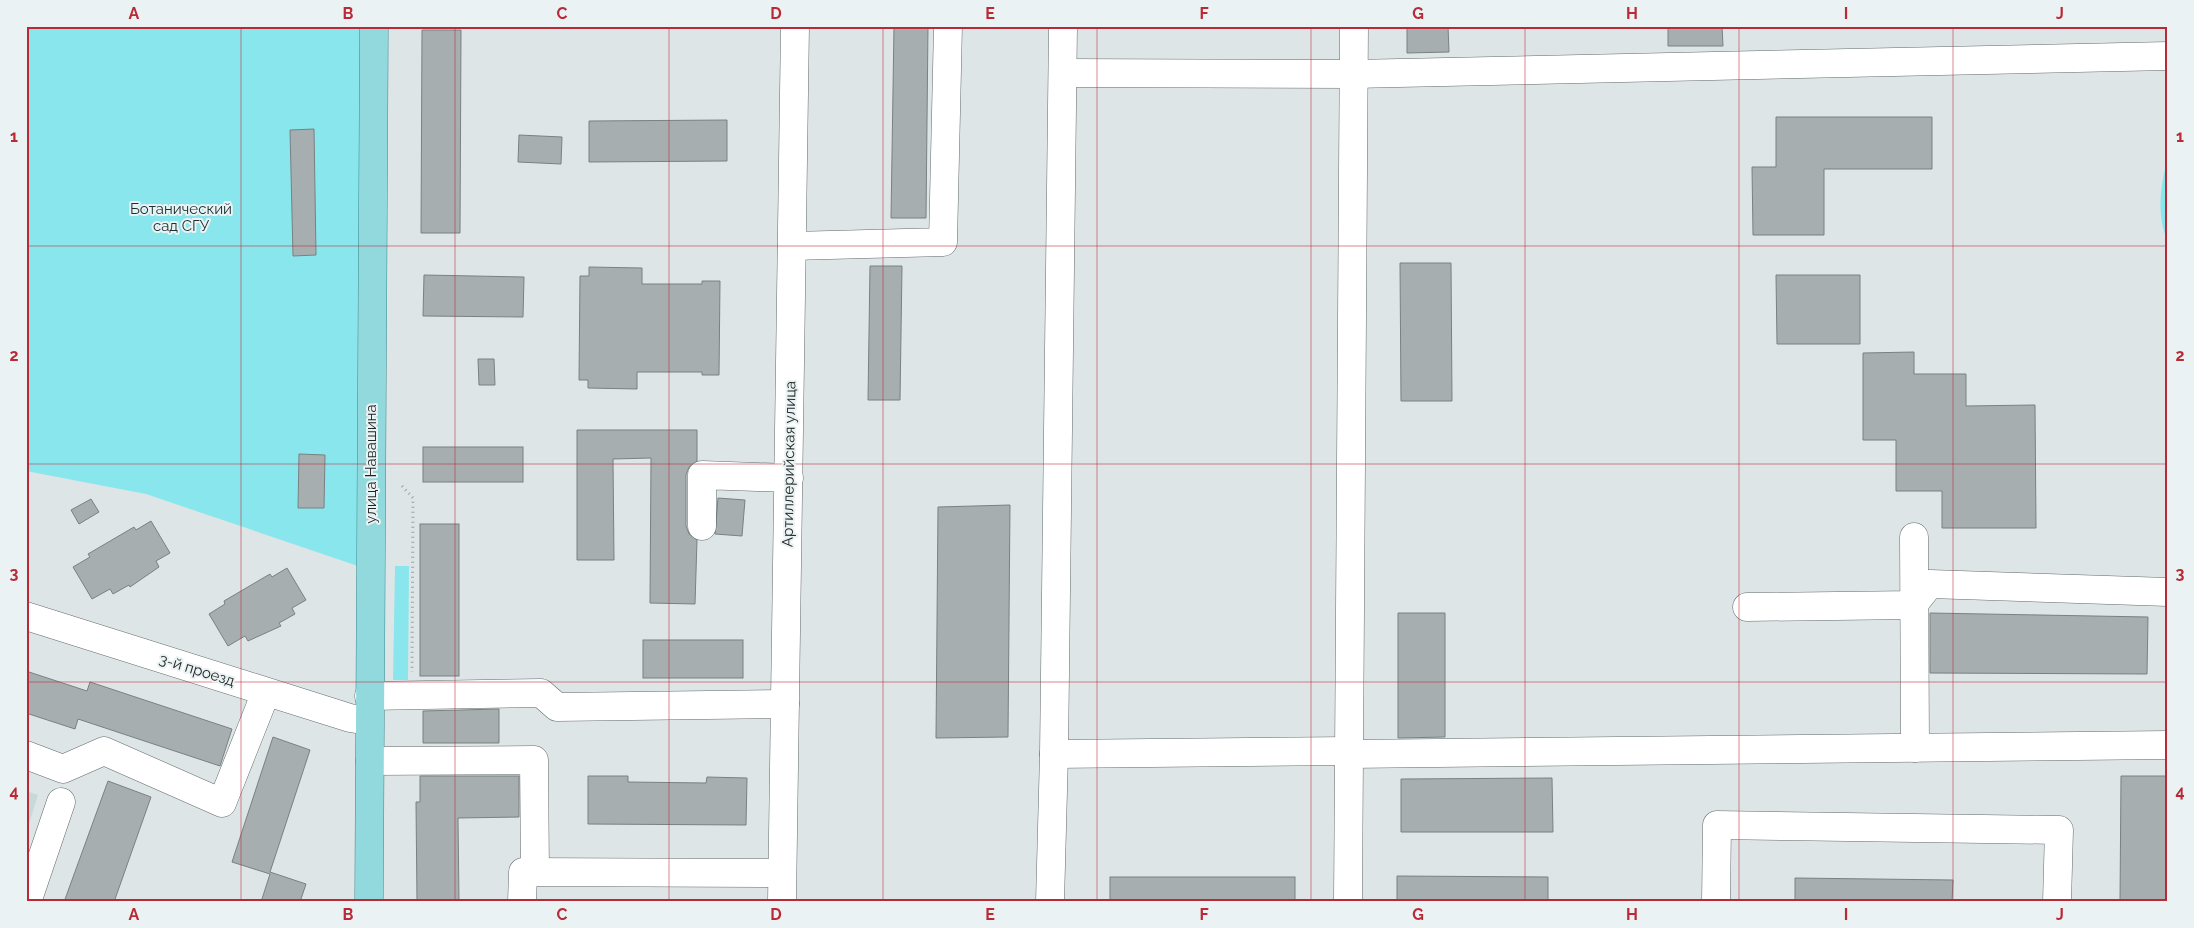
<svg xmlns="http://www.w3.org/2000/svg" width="2194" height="928" font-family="Raleway,sans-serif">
<rect width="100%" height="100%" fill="#dde5e6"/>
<path fill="#c8d9da" d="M 26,791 L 38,795 L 26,833 Z"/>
<g fill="#8ae6ed">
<path d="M 26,26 L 362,26 L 358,566 L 146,494 L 26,471 Z"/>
<path d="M 2168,158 L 2168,242 C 2156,216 2160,185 2168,158 Z"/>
<path d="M 395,566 L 409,566 L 408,680 L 393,680 Z"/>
</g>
<g fill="#a6aeaf" stroke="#798181">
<path d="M 894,26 L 928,26 L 926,218 L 891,218 Z"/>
<path d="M 1407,26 L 1448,26 L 1449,52 L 1407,53 Z"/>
<path d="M 1668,26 L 1722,26 L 1723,46 L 1668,46 Z"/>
<path d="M 422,30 L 461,30 L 460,233 L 421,233 Z"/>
<path d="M 1776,117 L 1932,117 L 1932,169 L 1824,169 L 1824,235 L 1753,235 L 1752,167 L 1776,167 Z"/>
<path d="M 727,120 L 727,161 L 589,162 L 589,121 Z"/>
<path d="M 314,129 L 316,255 L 293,256 L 290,130 Z"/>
<path d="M 519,135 L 562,137 L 561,164 L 518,162 Z"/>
<path d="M 1400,263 L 1451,263 L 1452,401 L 1401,401 Z"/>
<path d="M 870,266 L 902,266 L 900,400 L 868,400 Z"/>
<path d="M 589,267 L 642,268 L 642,284 L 702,284 L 702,281 L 720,281 L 719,375 L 702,375 L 702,372 L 637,372 L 637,389 L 588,388 L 588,380 L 579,380 L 580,276 L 589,276 Z"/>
<path d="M 424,275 L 524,277 L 523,317 L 423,316 Z"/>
<path d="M 1776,275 L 1860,275 L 1860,344 L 1777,344 Z"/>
<path d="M 1914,352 L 1914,374 L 1966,374 L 1966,406 L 2035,405 L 2036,528 L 1942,528 L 1942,491 L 1896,491 L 1896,440 L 1863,440 L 1863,353 Z"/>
<path d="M 478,359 L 494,359 L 495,385 L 479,385 Z"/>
<path d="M 577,430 L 697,430 L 697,461 L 689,467 L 686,475 L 686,526 L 689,534 L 697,540 L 695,604 L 650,603 L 651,458 L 613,459 L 614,560 L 577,560 Z"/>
<rect x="423" y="447" width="100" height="35"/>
<path d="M 299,454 L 325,455 L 324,508 L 298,508 Z"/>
<path d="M 718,498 L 745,500 L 742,536 L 715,534 Z"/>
<path d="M 91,499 L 99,512 L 79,524 L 71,510 Z"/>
<path d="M 1010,505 L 1008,737 L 936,738 L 938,507 Z"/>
<path d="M 151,521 L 170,553 L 156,561 L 159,567 L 130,587 L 129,585 L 113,594 L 110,589 L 92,599 L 73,567 L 90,557 L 88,554 L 134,527 L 136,530 Z"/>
<rect x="420" y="524" width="39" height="152"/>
<path d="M 287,568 L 306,600 L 292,608 L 295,614 L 279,623 L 281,626 L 248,641 L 245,636 L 228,646 L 209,614 L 225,604 L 224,601 L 270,574 L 272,577 Z"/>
<path d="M 1398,613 L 1445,613 L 1445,737 L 1398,738 Z"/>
<path d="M 1930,613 L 2148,617 L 2147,674 L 1930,673 Z"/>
<rect x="643" y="640" width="100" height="38"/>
<path d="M 26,671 L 87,691 L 90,682 L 232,729 L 220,766 L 78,719 L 75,729 L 26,713 Z"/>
<path d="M 499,709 L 499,743 L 423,743 L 423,711 Z"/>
<path d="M 273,737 L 310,750 L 270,872 L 306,884 L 300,902 L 261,902 L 270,874 L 232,862 Z"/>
<path d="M 420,776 L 519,776 L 519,817 L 458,818 L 459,902 L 417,902 L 416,802 L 420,802 Z"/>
<path d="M 588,776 L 628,776 L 628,782 L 706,783 L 707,777 L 747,778 L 746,825 L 588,824 Z"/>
<path d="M 2121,776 L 2168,776 L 2168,902 L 2120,902 Z"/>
<path d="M 1552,778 L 1553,832 L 1401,832 L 1401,779 Z"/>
<path d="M 108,781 L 151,797 L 114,902 L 64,902 Z"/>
<path d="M 1397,876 L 1548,877 L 1548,902 L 1397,902 Z"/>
<rect x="1110" y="877" width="185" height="25"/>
<path d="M 1795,878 L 1953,880 L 1952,902 L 1795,902 Z"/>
</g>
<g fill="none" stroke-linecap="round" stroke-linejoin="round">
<g stroke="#646b6c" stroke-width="29">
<g id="minor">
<path d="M 1063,26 L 1054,754 L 1349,751"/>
<path d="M 1063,73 L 1353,74 L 2168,56"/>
<path d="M 792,246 L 943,242 L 948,26"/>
<path d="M 702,526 L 702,475 L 789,478"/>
<path d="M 1914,537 L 1915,748"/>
<path d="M 1747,607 L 1913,605 L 1930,584 L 2168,592"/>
<path d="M 26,616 L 350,718 L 369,721"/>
<path d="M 369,696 L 541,693 L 557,707 L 785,704"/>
<path d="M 1349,754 L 2168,745"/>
<path d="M 26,755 L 63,769 L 104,751 L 222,803 L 266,692"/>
<path d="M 370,761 L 534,760 L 535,872"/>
<path d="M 27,902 L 61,802"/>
<path d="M 522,902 L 523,872 L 782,873"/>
<path d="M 782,902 L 795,26"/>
<path d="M 1050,902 L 1054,754"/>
<path d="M 1348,902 L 1354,26"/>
<path d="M 1716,902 L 1717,825 L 2059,830 L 2057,902"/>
</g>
</g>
<g stroke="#3b898e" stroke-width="29">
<path id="major" d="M 369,902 L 374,26"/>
</g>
<path stroke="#9ba1a2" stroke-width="3" stroke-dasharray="1 4" stroke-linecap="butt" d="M 402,486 L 413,498 L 412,672"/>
<use href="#minor" stroke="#fff" stroke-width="28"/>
<use href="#major" stroke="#92d9dd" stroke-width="28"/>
</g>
<path fill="none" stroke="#ba2a36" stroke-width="1" stroke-opacity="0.55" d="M 241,26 L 241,902M 455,26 L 455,902M 669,26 L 669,902M 883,26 L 883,902M 1097,26 L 1097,902M 1311,26 L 1311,902M 1525,26 L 1525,902M 1739,26 L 1739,902M 1953,26 L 1953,902M 26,246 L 2168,246M 26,464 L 2168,464M 26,682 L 2168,682"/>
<g text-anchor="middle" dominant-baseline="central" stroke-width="4" stroke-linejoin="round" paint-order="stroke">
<g font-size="15" fill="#1b3032" stroke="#eaf2f3">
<text x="181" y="209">Ботанический<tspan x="181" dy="17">сад СГУ</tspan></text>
</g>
<g font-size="15" fill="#222525" stroke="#eaf2f3">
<text transform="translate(371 464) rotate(-90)">улица Навашина</text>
<text transform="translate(789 464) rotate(-89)">Артиллерийская улица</text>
<text transform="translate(197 670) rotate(17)">3-й проезд</text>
</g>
</g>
<rect width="2194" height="928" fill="none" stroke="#eaf2f3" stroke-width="55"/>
<rect x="28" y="28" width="2138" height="872" fill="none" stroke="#ba2a36" stroke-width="2"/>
<g font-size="16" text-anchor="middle" font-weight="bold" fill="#ba2a36">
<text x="134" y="19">A</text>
<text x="348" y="19">B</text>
<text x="562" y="19">C</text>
<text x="776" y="19">D</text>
<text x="990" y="19">E</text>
<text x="1204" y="19">F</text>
<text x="1418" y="19">G</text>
<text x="1632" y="19">H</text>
<text x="1846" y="19">I</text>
<text x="2060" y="19">J</text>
<text x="14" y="142">1</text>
<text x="2180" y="142">1</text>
<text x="14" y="361">2</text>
<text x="2180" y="361">2</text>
<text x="14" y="579">3</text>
<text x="2180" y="579">3</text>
<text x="14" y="797">4</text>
<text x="2180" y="797">4</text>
<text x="134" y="920">A</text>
<text x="348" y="920">B</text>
<text x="562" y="920">C</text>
<text x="776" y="920">D</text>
<text x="990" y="920">E</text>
<text x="1204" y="920">F</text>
<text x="1418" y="920">G</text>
<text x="1632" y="920">H</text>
<text x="1846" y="920">I</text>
<text x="2060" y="920">J</text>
</g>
</svg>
